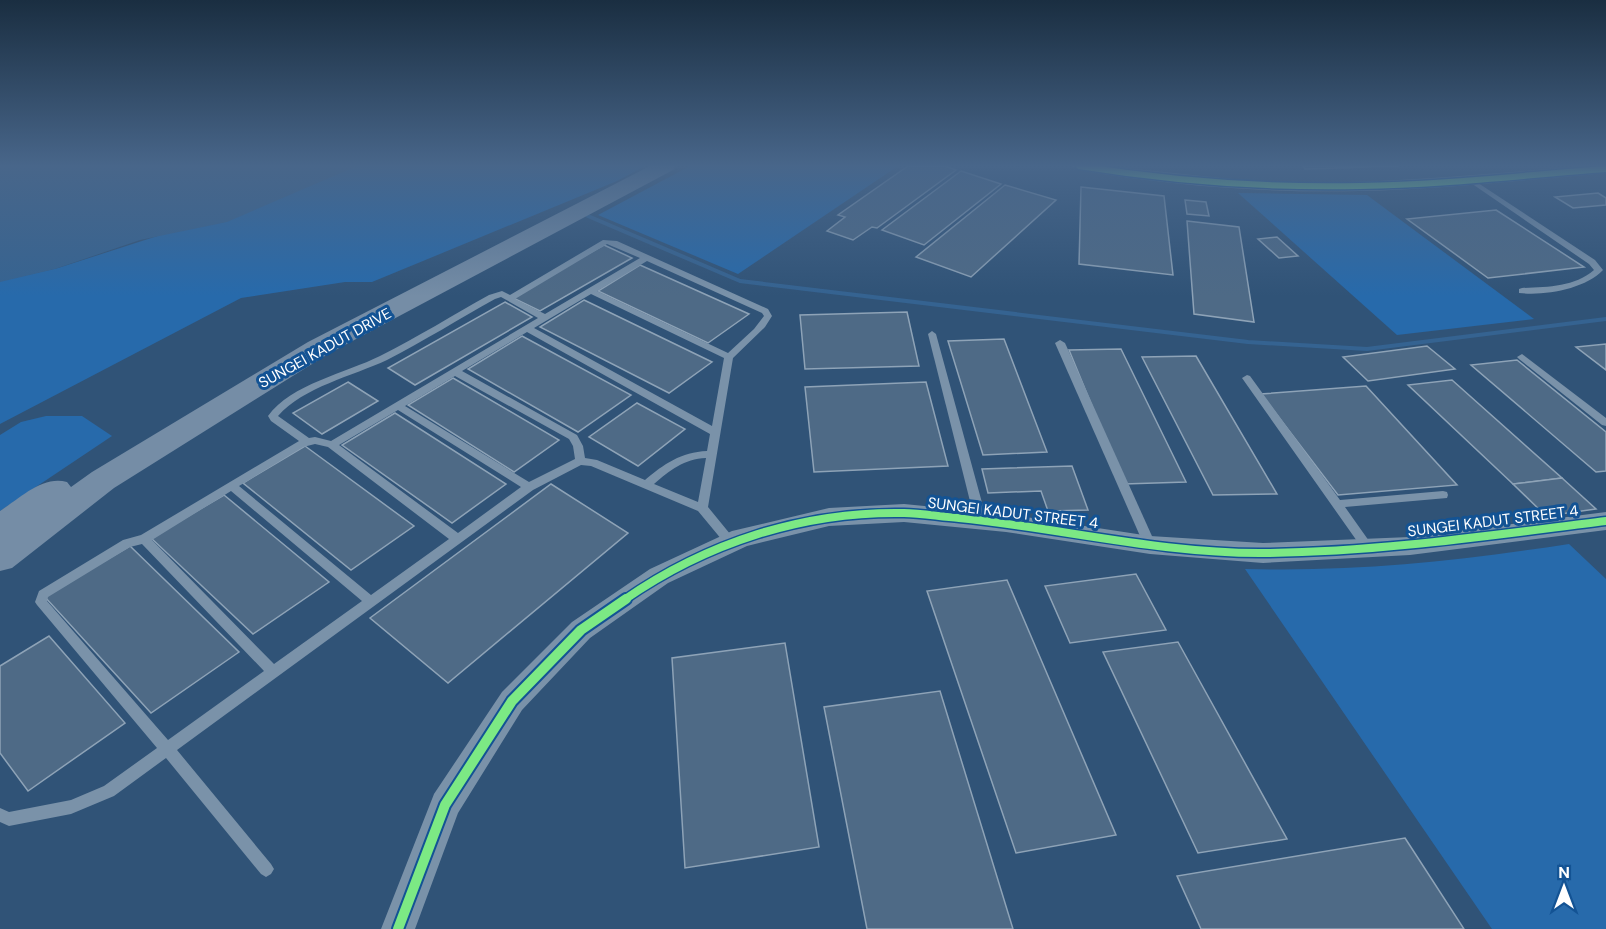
<svg xmlns="http://www.w3.org/2000/svg" width="1606" height="929" font-family="'DM Sans',sans-serif">
<rect width="100%" height="100%" fill="#305377"/>
<g fill="#276aab">
<path d="M 357,166 L 645,166 L 617,181 L 372,282 L 345,282 L 241,298 L 0,424 L 0,281 L 58,268 L 282,196 Z"/>
<path d="M 690,166 L 898,166 L 738,274 L 598,215 Z"/>
<path d="M 1238,193 L 1367,195 L 1534,319 L 1397,335 Z"/>
<path d="M 46,416 L 82,416 L 112,436 L 0,511 L 0,435 L 21,422 Z"/>
<path d="M 1569,544 L 1606,579 L 1606,929 L 1492,929 L 1245,569 C 1358,572 1457,561 1569,544 Z"/>
</g>
<path fill="#356391" d="M 0,166 L 357,166 L 227,222 L 140,240 L 55,269 L 0,282 Z"/>
<g fill="none" stroke-linecap="round" stroke-linejoin="round">
<path stroke="#356391" stroke-width="4" d="M 588,216 L 740,281 L 1248,342 L 1367,349 L 1606,319"/>
</g>
<g fill="#4e6a86" stroke="#8ea3b7" stroke-width="1.5">
<path d="M 908,166 L 945,166 L 956,170 L 877,228 L 872,227 L 853,240 L 827,231 L 845,217 L 838,215 Z"/>
<path d="M 1303,166 L 1398,166 L 1305,169 Z"/>
<path d="M 961,171 L 1001,184 L 924,245 L 882,230 Z"/>
<path d="M 1005,185 L 1056,200 L 971,277 L 916,257 Z"/>
<path d="M 1081,187 L 1164,196 L 1173,275 L 1079,264 Z"/>
<path d="M 1598,193 L 1606,198 L 1606,205 L 1573,208 L 1555,197 Z"/>
<path d="M 1185,200 L 1206,202 L 1209,216 L 1187,214 Z"/>
<path d="M 1496,210 L 1584,267 L 1488,278 L 1407,219 Z"/>
<path d="M 1187,221 L 1239,227 L 1254,322 L 1194,314 Z"/>
<path d="M 1277,237 L 1298,256 L 1279,258 L 1258,239 Z"/>
<path d="M 604,245 L 632,258 L 540,311 L 511,297 Z"/>
<path d="M 640,265 L 749,314 L 708,343 L 598,291 Z"/>
<path d="M 584,300 L 712,362 L 669,393 L 540,327 Z"/>
<path d="M 505,302 L 532,317 L 415,385 L 388,368 Z"/>
<path d="M 907,312 L 919,366 L 805,369 L 800,315 Z"/>
<path d="M 522,336 L 631,395 L 578,432 L 468,369 Z"/>
<path d="M 1004,339 L 1047,452 L 983,455 L 948,341 Z"/>
<path d="M 1606,344 L 1606,370 L 1576,347 Z"/>
<path d="M 1427,346 L 1455,369 L 1368,381 L 1343,357 Z"/>
<path d="M 1121,349 L 1186,482 L 1124,484 L 1069,350 Z"/>
<path d="M 1196,356 L 1277,494 L 1213,495 L 1142,357 Z"/>
<path d="M 1517,360 L 1606,432 L 1606,471 L 1596,472 L 1471,365 Z"/>
<path d="M 453,378 L 559,440 L 514,472 L 408,405 Z"/>
<path d="M 1452,380 L 1562,478 L 1513,484 L 1408,385 Z"/>
<path d="M 348,382 L 378,401 L 322,434 L 293,413 Z"/>
<path d="M 926,382 L 948,466 L 814,472 L 805,387 Z"/>
<path d="M 1366,386 L 1457,485 L 1338,495 L 1261,394 Z"/>
<path d="M 637,403 L 685,429 L 638,466 L 589,437 Z"/>
<path d="M 395,413 L 506,484 L 452,523 L 342,445 Z"/>
<path d="M 305,446 L 414,526 L 351,570 L 243,483 Z"/>
<path d="M 1072,466 L 1088,510 L 1048,511 L 1041,491 L 988,493 L 982,469 Z"/>
<path d="M 1562,478 L 1596,509 L 1546,516 L 1513,484 Z"/>
<path d="M 551,484 L 628,533 L 448,683 L 370,618 Z"/>
<path d="M 224,495 L 329,582 L 253,634 L 151,538 Z"/>
<path d="M 130,546 L 239,652 L 151,713 L 44,596 Z"/>
<path d="M 1136,574 L 1166,630 L 1070,643 L 1045,586 Z"/>
<path d="M 1007,580 L 1116,835 L 1016,853 L 927,591 Z"/>
<path d="M 49,636 L 125,723 L 28,791 L 0,753 L 0,666 Z"/>
<path d="M 1178,642 L 1287,839 L 1198,853 L 1103,652 Z"/>
<path d="M 785,643 L 819,847 L 685,868 L 672,658 Z"/>
<path d="M 940,691 L 1013,929 L 867,929 L 824,707 Z"/>
<path d="M 1405,838 L 1464,929 L 1201,929 L 1177,876 Z"/>
</g>
<g fill="none" stroke-linecap="round" stroke-linejoin="round">
<g fill="#7a92a9" fill-rule="evenodd">
<path d="M 1468,179 L 1472,179 L 1595,260 L 1603,270 C 1585,289 1545,296 1519,293 L 1519,289 L 1522,288 C 1548,287 1574,287 1594,270 L 1589,264 L 1468,181 Z"/>
<path d="M 603,240 L 617,241 L 768,309 L 772,316 L 765,327 L 733,358 L 708,507 L 735,540 L 737,543 L 735,546 L 727,546 L 698,511 L 591,466 L 581,465 L 533,490 L 177,750 L 271,864 L 274,869 L 271,874 L 266,877 L 261,874 L 166,758 L 114,796 L 71,814 L 9,826 L 0,822 L 0,808 L 9,812 L 71,800 L 104,786 L 157,748 L 37,605 L 35,602 L 39,591 L 123,540 L 141,535 L 299,441 L 271,421 L 268,416 C 291,384 346,373 380,356 C 418,337 453,315 489,295 L 502,291 L 510,295 ZM 607,244 L 640,258 L 545,314 L 515,299 ZM 647,261 L 762,313 L 764,316 L 754,329 L 728,353 L 597,291 ZM 591,294 L 724,358 L 712,426 L 534,328 ZM 501,297 L 538,318 L 331,441 L 315,437 L 309,438 L 278,416 C 303,387 353,376 387,360 C 424,341 459,319 495,299 ZM 527,332 L 710,434 L 707,451 C 681,452 664,464 645,480 L 597,460 L 585,458 L 583,446 L 577,435 L 462,371 ZM 455,376 L 569,439 L 573,446 L 575,459 L 529,482 L 405,406 ZM 398,410 L 521,487 L 458,533 L 339,445 ZM 315,444 L 328,447 L 449,539 L 371,595 L 239,486 L 303,447 ZM 706,458 L 698,502 L 654,484 C 670,470 684,459 706,458 ZM 231,491 L 362,601 L 274,664 L 152,540 ZM 142,544 L 264,671 L 168,740 L 47,601 L 48,597 L 130,547 Z"/>
<path d="M 932,331 L 936,334 L 987,521 L 985,524 L 977,524 L 975,521 L 928,334 Z"/>
<path d="M 1060,340 L 1065,343 L 1156,545 L 1154,548 L 1146,548 L 1144,545 L 1055,343 Z"/>
<path d="M 1522,354 L 1606,418 L 1606,426 L 1602,425 L 1519,359 L 1517,357 Z"/>
<path d="M 1247,375 L 1250,376 L 1340,500 L 1443,491 L 1447,492 L 1448,495 L 1447,498 L 1345,507 L 1374,548 L 1372,551 L 1364,551 L 1242,378 Z"/>
</g>
<g fill="#7a92a9" fill-rule="evenodd">
<path d="M 1072,166 C 1141,166 1210,180 1280,182 C 1382,185 1483,174 1584,166 L 1606,166 L 1606,173 C 1524,180 1443,189 1360,191 C 1266,193 1172,186 1079,170 Z"/>
<path d="M 904,504 L 1006,514 L 1150,536 L 1263,543 L 1410,537 L 1606,512 L 1606,530 L 1410,555 L 1263,563 L 1150,554 L 1006,532 L 904,522 L 829,526 L 747,546 L 668,583 L 590,638 L 522,710 L 458,813 L 415,929 L 381,929 L 434,794 L 502,692 L 572,622 L 650,569 L 732,531 L 829,508 Z"/>
</g>
<path fill="#758da6" fill-rule="evenodd" d="M 650,166 L 676,166 L 673,170 L 328,354 L 114,488 L 12,568 L 0,571 L 0,511 C 20,498 43,475 67,482 L 71,487 L 92,472 L 308,342 Z"/>
<g stroke="#135394" stroke-width="9">
<path id="cycleway-far2" d="M 1079,166 C 1172,181 1266,188 1360,186 C 1443,185 1524,175 1606,169"/>
</g>
<g stroke="#135394" stroke-width="11">
<path id="cycleway-far1" d="M 624,600 C 706,543 803,511 904,513 C 922,513 941,517 959,518 C 1060,528 1163,554 1265,553 C 1379,552 1493,535 1606,521"/>
</g>
<g stroke="#135394" stroke-width="14">
<path id="cycleway" d="M 398,929 L 445,805 L 512,701 L 581,630 L 626,599"/>
</g>
<use href="#cycleway-far2" stroke="#7ce984" stroke-width="6"/>
<use href="#cycleway-far1" stroke="#7ce984" stroke-width="8"/>
<use href="#cycleway" stroke="#7ce984" stroke-width="10"/>
</g>
<linearGradient id="sky" x2="0" y2="1"><stop stop-color="#1a2e41"/><stop offset="0.56" stop-color="#48668a"/><stop offset="1" stop-color="#48668a" stop-opacity="0"/></linearGradient>
<rect width="1606" height="296" fill="url(#sky)"/>
<g text-anchor="middle" dominant-baseline="central" stroke-width="6" stroke-linejoin="round" paint-order="stroke">
<g font-size="15" fill="#fff" stroke="#135394">
<text transform="translate(325 348) rotate(-29)">SUNGEI KADUT DRIVE</text>
<text transform="translate(1013 513) rotate(7)">SUNGEI KADUT STREET 4</text>
<text transform="translate(1493 521) rotate(-7)">SUNGEI KADUT STREET 4</text>
</g>
</g>
<g transform="translate(1564 887)" stroke="#135394" stroke-width="4.5" paint-order="stroke">
<path d="M0-4.5L10 22L0 15L-10 22Z" fill="#ffffff"/>
<text y="-9" font-size="16" font-weight="bold" text-anchor="middle" fill="#ffffff">N</text>
</g>
</svg>
